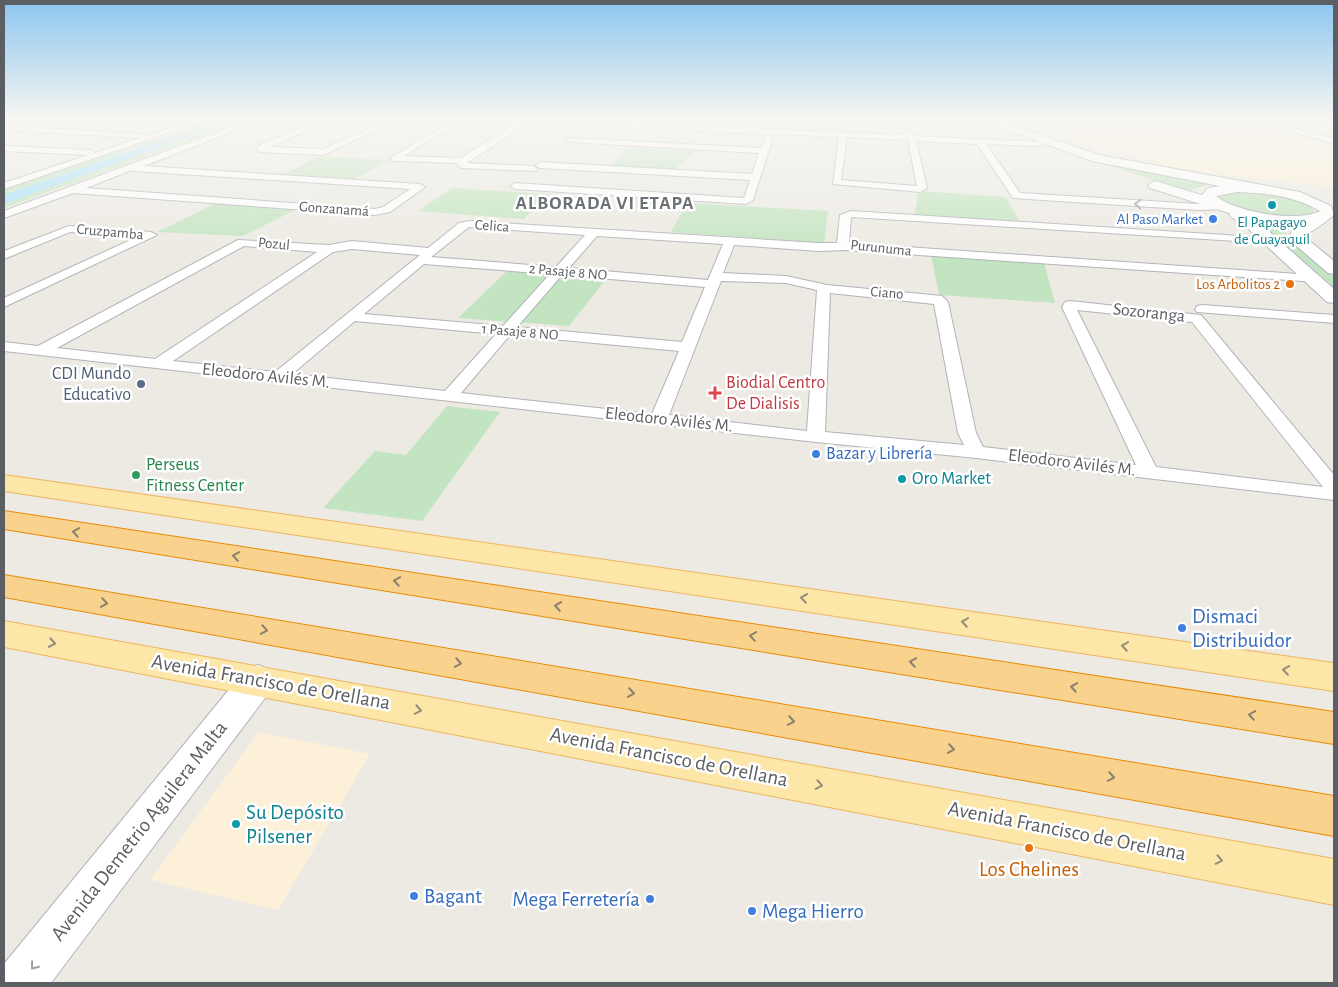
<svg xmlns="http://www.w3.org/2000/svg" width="1338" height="987" font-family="'Alegreya Sans',sans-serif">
<rect width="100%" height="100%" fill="#edeae3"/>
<g fill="#fdf0d8">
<path d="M 1025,120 L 1210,120 L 1267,135 L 1284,134 L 1334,147 L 1334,187 L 1220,175 L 1156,164 L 1162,162 L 1083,144 L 1040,126 L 1046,124 Z"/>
<path d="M 259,732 L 370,754 L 278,910 L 150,880 Z"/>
</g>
<g fill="#c3e4c0">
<path d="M 214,120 L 248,120 L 4,208 L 4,189 Z"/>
<path d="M 656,120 L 726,120 L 737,128 L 625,123 Z"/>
<path d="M 628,148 L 695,151 L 674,170 L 609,167 Z"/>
<path d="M 320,156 L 390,160 L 354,179 L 284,174 Z"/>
<path d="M 1095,161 L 1212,184 L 1186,191 Z"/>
<path d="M 452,188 L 550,194 L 524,219 L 418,211 Z"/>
<path d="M 919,191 L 1006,197 L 1021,224 L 914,217 Z"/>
<path d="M 1242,191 C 1259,193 1306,195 1314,211 C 1294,227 1241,210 1221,200 L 1220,196 L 1224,193 Z"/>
<path d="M 218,202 L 299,208 L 243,236 L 157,232 Z"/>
<path d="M 687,203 L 828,211 L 824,243 L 671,232 Z"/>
<path d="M 1258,222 L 1293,227 L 1287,231 L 1285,236 L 1334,277 L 1334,287 Z"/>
<path d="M 931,254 L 1044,262 L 1055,303 L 939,295 Z"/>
<path d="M 507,271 L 607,278 L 569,326 L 458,318 Z"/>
<path d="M 447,406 L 500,412 L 422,521 L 323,508 L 375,451 L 406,455 Z"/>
</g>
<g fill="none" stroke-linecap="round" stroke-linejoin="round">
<path fill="#a4dffc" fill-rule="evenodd" d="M 219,120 L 235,120 L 4,204 L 4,195 Z"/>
<g stroke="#b0b4b8" stroke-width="2">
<g id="street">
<path d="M 194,120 L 206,120 L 4,189 L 4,183 L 88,155 L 4,151 L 4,146 L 91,150 L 95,153 L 140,138 L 4,130 L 4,126 L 142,134 L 146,136 Z"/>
<path d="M 251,120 L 262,120 L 144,166 L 420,184 L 425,187 L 390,212 L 375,215 L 73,193 L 4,218 L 4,211 ZM 132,170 L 133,171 L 410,189 L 383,207 L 375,209 L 86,188 Z"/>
<path d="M 321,120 L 332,120 L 270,147 L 323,149 L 387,120 L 397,120 L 324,155 L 260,152 L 256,149 L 260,145 Z"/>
<path d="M 454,120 L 463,120 L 404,156 L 461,158 L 519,120 L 580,120 L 903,135 L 874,120 L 884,120 L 912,133 L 913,136 L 1042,142 L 1043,144 L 1039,146 L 986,144 L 1020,193 L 1198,204 L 1222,203 L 1227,206 L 1222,209 L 1198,210 L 1013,198 L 977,144 L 916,141 L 927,188 L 920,192 L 833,184 L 839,137 L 774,134 L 753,200 L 746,204 L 515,189 L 510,186 L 515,183 L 744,198 L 750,180 L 540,168 L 535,165 L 540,162 L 752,174 L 759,153 L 570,142 L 566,140 L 570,138 L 761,148 L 766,134 L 528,123 L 467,163 L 533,166 L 538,169 L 536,171 L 461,168 L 456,163 L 394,161 L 390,158 ZM 847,137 L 908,140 L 917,186 L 841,180 Z"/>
<path d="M 1249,120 L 1263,120 L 1334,139 L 1334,143 Z"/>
<path d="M 851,211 L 1273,238 L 1275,240 L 1269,243 L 851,217 L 849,243 L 1312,275 L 1318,279 L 1317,282 L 845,250 L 819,251 L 734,245 L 723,273 L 786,276 L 827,285 L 942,296 L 948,302 L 976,433 L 983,447 L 1136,465 L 1062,307 L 1065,302 L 1070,301 L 1201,315 L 1334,475 L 1334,500 L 976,458 L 816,442 L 4,351 L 4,342 L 38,346 L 238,240 L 329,245 L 352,241 L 428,248 L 459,223 L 469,221 L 819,243 L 837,243 L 840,215 ZM 469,227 L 585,235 L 556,267 L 431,257 ZM 597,236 L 723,244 L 708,280 L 569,268 ZM 244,246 L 317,252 L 155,359 L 57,348 ZM 352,249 L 420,255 L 275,372 L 173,361 L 333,252 ZM 424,264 L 550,274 L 503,326 L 364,314 ZM 562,275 L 705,287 L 682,342 L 517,327 ZM 721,281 L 786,283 L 817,290 L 807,431 L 669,415 ZM 830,293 L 934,304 L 958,433 L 964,445 L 825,432 ZM 1077,310 L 1192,322 L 1323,487 L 1156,467 ZM 355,321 L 496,334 L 445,391 L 292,374 ZM 510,335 L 679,351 L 652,414 L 461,393 Z"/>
<path d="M 69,226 L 151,232 L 157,235 L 4,307 L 4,298 L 137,237 L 70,232 L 4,259 L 4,251 Z"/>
<path d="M 1202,305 L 1334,315 L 1334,323 L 1197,312 L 1195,309 L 1197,306 Z"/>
</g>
</g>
<g stroke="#afb3b8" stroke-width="2">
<g id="secondary">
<path d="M 981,120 L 997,120 L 1099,155 L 1300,192 L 1331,206 L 1334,215 C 1325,222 1317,229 1306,234 L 1306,238 L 1334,261 L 1334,274 L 1328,273 L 1292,242 L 1290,239 L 1291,232 L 1300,225 L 1256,220 L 1334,289 L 1334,303 L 1327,302 L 1243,224 L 1231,217 L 1229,213 L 1150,188 L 1148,185 L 1155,181 L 1202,195 L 1208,188 L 1220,186 L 1092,161 ZM 1237,192 C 1266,193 1294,196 1320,211 C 1297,223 1235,212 1216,196 Z"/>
<path d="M 258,665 L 271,670 L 276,680 L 271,690 L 51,983 L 4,983 L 4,964 L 245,670 Z"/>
</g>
</g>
<g stroke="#edb55c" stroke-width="2">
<g id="primary">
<path d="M 4,475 L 1334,663 L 1334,691 L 4,491 Z"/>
<path d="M 4,621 L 1334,859 L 1334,905 L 4,647 Z"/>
</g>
</g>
<g stroke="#e88b07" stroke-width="2">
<g id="highway">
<path d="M 4,511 L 1334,712 L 1334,744 L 4,529 Z"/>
<path d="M 4,575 L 1334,796 L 1334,836 L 4,597 Z"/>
</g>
</g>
<use href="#street" fill="#fff" fill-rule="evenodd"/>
<use href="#secondary" fill="#fff" fill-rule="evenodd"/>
<use href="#primary" fill="#fce6a8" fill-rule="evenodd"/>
<use href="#highway" fill="#f9d38d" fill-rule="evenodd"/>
</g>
<defs><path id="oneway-chevron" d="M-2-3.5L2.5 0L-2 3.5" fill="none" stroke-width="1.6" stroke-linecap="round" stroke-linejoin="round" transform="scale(1.25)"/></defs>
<g stroke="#9d9fa1">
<use href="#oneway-chevron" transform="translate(1138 204) rotate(-177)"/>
<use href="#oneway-chevron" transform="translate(34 966) rotate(128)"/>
</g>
<g stroke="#8a8270">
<use href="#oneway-chevron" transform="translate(76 532) rotate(-171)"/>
<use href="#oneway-chevron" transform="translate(236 556) rotate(-171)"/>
<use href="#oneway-chevron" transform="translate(397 581) rotate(-171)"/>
<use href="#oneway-chevron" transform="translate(104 603) rotate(10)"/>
<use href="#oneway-chevron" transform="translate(558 606) rotate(-171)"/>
<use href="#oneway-chevron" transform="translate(264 630) rotate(10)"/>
<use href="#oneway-chevron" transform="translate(753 636) rotate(-171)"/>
<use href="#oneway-chevron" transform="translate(913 662) rotate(-171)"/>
<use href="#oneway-chevron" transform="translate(458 663) rotate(10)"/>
<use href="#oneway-chevron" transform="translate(1074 687) rotate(-171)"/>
<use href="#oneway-chevron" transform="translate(631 693) rotate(10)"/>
<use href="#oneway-chevron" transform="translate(1252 715) rotate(-171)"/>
<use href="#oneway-chevron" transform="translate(791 721) rotate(10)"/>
<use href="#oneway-chevron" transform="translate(951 749) rotate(10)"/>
<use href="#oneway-chevron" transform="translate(1111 777) rotate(10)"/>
</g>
<g stroke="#938e7b">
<use href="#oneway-chevron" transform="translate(804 598) rotate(-172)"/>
<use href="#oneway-chevron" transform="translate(965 622) rotate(-172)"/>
<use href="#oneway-chevron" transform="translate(52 643) rotate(10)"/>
<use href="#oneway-chevron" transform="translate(1125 646) rotate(-172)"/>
<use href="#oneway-chevron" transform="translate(1286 670) rotate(-172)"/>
<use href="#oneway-chevron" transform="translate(418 710) rotate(11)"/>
<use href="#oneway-chevron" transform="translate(819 785) rotate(11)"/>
<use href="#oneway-chevron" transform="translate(1219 860) rotate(11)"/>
</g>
<linearGradient id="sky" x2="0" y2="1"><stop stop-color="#8dc5f0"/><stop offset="0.46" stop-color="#f7f6f2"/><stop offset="1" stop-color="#f7f6f2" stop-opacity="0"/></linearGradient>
<rect width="1338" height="259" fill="url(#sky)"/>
<g fill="#0f9aa8" stroke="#fff" stroke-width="2">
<circle cx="1272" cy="205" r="5"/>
<circle cx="902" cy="479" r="5"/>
<circle cx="236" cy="824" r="5"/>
</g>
<g fill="#3f7fe0" stroke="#fff" stroke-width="2">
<circle cx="1213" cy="219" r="5"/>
<circle cx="816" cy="454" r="5"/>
<circle cx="1182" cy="628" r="5"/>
<circle cx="414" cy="896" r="5"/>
<circle cx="650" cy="899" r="5"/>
<circle cx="752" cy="911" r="5"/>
</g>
<g fill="#e8710a" stroke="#fff" stroke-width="2">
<circle cx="1290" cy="284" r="5"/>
<circle cx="1029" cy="848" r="5"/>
</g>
<circle fill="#5c6f8a" stroke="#fff" stroke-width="2" cx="141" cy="384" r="5"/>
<path fill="#e0444e" stroke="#fff" stroke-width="2" d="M712.5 385.5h5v5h5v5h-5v5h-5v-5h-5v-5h5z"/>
<circle fill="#2e9e5b" stroke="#fff" stroke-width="2" cx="136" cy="475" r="5"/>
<g text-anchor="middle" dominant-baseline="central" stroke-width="5" stroke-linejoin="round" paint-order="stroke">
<g font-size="15" fill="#5b5f63" stroke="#fff">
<text transform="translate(334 209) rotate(4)">Gonzanamá</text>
<text transform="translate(492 226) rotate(4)">Celica</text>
<text transform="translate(110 232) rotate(5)">Cruzpamba</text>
<text transform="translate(274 244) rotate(5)">Pozul</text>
<text transform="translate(881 248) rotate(6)">Purunuma</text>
<text transform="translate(568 272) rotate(5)">2 Pasaje 8 NO</text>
<text transform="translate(887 293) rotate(5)">Ciano</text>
<text transform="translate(520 332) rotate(5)">1 Pasaje 8 NO</text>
</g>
<g font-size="15" fill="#366cbe" stroke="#fff" text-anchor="end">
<text x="1203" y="219">Al Paso Market</text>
</g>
<g font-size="15" fill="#0d838f" stroke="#fff">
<text x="1272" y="222">El Papagayo<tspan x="1272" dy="17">de Guayaquil</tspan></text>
</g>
<g font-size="15" fill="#c56008" stroke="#fff" text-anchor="end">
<text x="1280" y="284">Los Arbolitos 2</text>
</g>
<g font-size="18" fill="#5b5f63" stroke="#fff">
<text transform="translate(1149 313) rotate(6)">Sozoranga</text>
<text transform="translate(266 376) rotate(6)">Eleodoro Avilés M.</text>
<text transform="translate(669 420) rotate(6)">Eleodoro Avilés M.</text>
<text transform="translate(1072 463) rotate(7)">Eleodoro Avilés M.</text>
</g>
<g font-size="18" fill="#4e5e75" stroke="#fff" text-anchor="end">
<text x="131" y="374">CDI Mundo<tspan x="131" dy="21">Educativo</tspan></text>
</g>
<g font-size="18" fill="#be3a42" stroke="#fff" text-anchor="start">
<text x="726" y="383">Biodial Centro<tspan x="726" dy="21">De Dialisis</tspan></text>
</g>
<g font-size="18" fill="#366cbe" stroke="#fff" text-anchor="start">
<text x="826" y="454">Bazar y Librería</text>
</g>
<g font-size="18" fill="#27864d" stroke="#fff" text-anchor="start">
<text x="146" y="465">Perseus<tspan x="146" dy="21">Fitness Center</tspan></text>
</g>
<g font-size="18" fill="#0d838f" stroke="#fff" text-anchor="start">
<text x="912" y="479">Oro Market</text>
</g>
<g font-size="19" font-weight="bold" letter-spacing="1" fill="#6c7175" stroke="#fff">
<text x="605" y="203">ALBORADA VI ETAPA</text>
</g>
<g font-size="21" fill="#366cbe" stroke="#fff" text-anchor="start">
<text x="1192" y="616">Dismaci<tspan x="1192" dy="24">Distribuidor</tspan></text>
<text x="424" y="896">Bagant</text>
<text x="640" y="899" text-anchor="end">Mega Ferretería</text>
<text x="762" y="911">Mega Hierro</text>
</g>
<g font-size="21" fill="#5b5f63" stroke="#fff">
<text transform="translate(271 682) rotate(10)">Avenida Francisco de Orellana</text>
<text transform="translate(669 757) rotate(11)">Avenida Francisco de Orellana</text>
<text transform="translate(139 831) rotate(-52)">Avenida Demetrio Aguilera Malta</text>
<text transform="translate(1067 831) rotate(11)">Avenida Francisco de Orellana</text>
</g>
<g font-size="21" fill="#0d838f" stroke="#fff" text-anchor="start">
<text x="246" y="812">Su Depósito<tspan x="246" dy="24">Pilsener</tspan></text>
</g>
<g font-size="21" fill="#c56008" stroke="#fff">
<text x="1029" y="869">Los Chelines</text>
</g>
</g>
<rect width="1338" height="987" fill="none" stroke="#5b5f63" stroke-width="10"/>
</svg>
